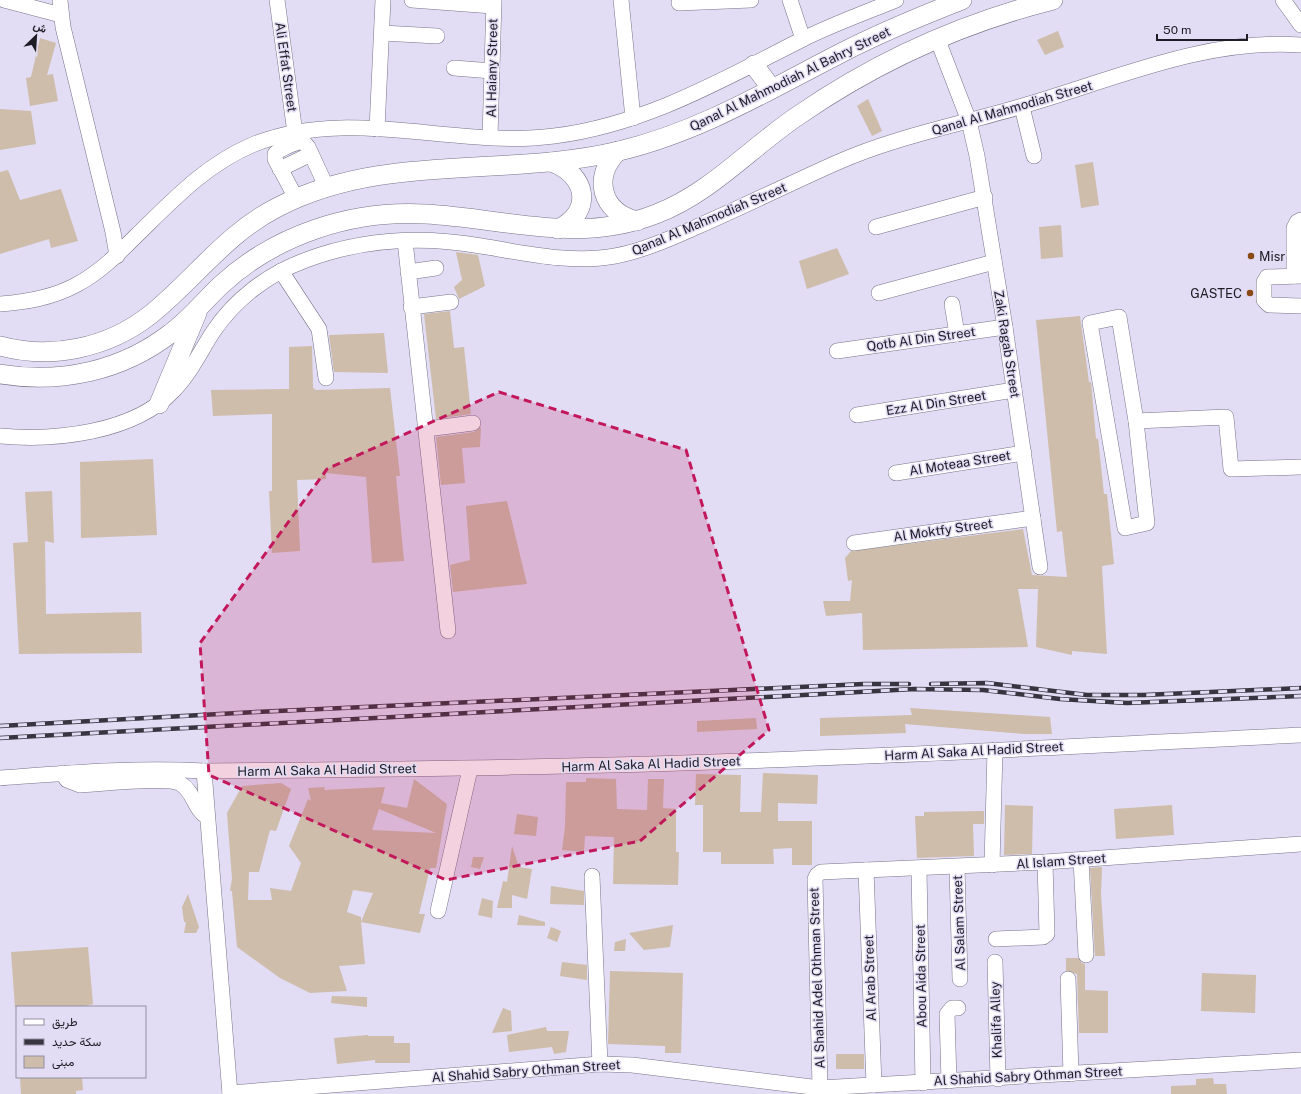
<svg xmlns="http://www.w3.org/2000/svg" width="1301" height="1094" font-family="'Public Sans',Vazirmatn,sans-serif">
<rect width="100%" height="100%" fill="#e2dcf4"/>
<g fill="#cebdaa" fill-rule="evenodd">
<path d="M 1058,31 L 1064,47 L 1045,55 L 1037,40 Z"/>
<path d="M 40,38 L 56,43 L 47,75 L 53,74 L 58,101 L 30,106 L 26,78 L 31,77 Z"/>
<path d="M 868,99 L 882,131 L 872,136 L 857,106 Z"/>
<path d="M 0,109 L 31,111 L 36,144 L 0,150 Z"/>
<path d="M 1093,162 L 1099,205 L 1081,208 L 1075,165 Z"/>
<path d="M 8,170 L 20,200 L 61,189 L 78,241 L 51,248 L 49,239 L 0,254 L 0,172 Z"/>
<path d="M 1061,225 L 1063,257 L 1041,259 L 1039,227 Z"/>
<path d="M 837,248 L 849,274 L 807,289 L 799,261 Z"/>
<path d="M 456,252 L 478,255 L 485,286 L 459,299 L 454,287 L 462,280 Z"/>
<path d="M 450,311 L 454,348 L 464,347 L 471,414 L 436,419 L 424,314 Z"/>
<path d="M 1080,316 L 1089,382 L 1091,382 L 1096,439 L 1098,438 L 1104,494 L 1107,494 L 1114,564 L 1102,566 L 1107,654 L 1072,651 L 1072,655 L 1036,647 L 1038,589 L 1018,589 L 1028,647 L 863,650 L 862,613 L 826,616 L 823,601 L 850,601 L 852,580 L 848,581 L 845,558 L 851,551 L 1023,529 L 1032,575 L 1067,577 L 1062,531 L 1057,532 L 1036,320 Z"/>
<path d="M 384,333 L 388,373 L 334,372 L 329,335 Z"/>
<path d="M 312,346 L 313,388 L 316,390 L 390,388 L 400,476 L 396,476 L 404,561 L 372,563 L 366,477 L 326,473 L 326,479 L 297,480 L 300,551 L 272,553 L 269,491 L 272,491 L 272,414 L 213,416 L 211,390 L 289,389 L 289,347 Z"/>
<path d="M 481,427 L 480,447 L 462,448 L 465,483 L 441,485 L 436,437 L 474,432 Z"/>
<path d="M 153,459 L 157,535 L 81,538 L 80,462 Z"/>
<path d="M 52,491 L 54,543 L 45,541 L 46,614 L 141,612 L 142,653 L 19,654 L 13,543 L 28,542 L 25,492 Z"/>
<path d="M 507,501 L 527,584 L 453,592 L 450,565 L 470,560 L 466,506 Z"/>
<path d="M 910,708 L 1050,717 L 1052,734 L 1024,734 L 905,724 L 906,733 L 820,736 L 820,718 L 912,715 Z"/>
<path d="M 756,718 L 757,729 L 697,732 L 697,721 Z"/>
<path d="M 763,773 L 818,775 L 817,804 L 778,803 L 778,821 L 812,821 L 812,865 L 792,865 L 792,848 L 773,849 L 774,864 L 721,864 L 721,852 L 703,852 L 703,805 L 695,805 L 696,774 L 741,775 L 740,812 L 761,812 Z"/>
<path d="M 586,778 L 616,779 L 617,809 L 647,810 L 648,779 L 664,779 L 663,808 L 676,809 L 676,852 L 679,852 L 678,885 L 613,884 L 614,837 L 585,836 L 584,852 L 562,850 L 565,827 L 566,782 L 586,782 Z"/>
<path d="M 414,779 L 447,804 L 436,868 L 430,868 L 419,914 L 425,914 L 420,933 L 361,922 L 365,964 L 339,966 L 347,991 L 310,993 L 280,978 L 237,947 L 232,891 L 230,891 L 232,879 L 227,813 L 242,786 L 281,783 L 291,789 L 276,831 L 270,830 L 259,872 L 249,872 L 248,900 L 272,900 L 270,888 L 291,891 L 301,863 L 289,846 L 308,799 L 311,801 L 308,788 L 325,787 L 324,790 L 385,787 L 381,803 L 407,808 ZM 379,809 L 436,833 L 372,830 ZM 353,890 L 373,893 L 361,922 L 361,917 L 347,912 Z"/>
<path d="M 1005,805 L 1033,806 L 1032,854 L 1004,855 Z"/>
<path d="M 1172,805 L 1174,835 L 1116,839 L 1114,809 Z"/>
<path d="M 984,811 L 984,824 L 973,824 L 974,856 L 917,858 L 915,816 L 924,816 L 924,812 Z"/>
<path d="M 517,814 L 538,817 L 536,836 L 514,834 Z"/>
<path d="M 512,846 L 519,867 L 532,869 L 527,899 L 512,895 L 512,908 L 497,908 L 503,881 L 507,882 Z"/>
<path d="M 473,857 L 484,857 L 480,869 L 471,867 Z"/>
<path d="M 1102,867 L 1101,894 L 1105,956 L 1095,956 L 1090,868 Z"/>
<path d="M 551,886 L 584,891 L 584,905 L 550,904 Z"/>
<path d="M 188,894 L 199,927 L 196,933 L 184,933 L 186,922 L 184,922 L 182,907 Z"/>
<path d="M 482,898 L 493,901 L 492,918 L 478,915 Z"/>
<path d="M 519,915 L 545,922 L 545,926 L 517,925 Z"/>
<path d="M 673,925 L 670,947 L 644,950 L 629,933 Z"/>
<path d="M 551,927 L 561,931 L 557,942 L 547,938 Z"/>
<path d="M 626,939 L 625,951 L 614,951 L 615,942 Z"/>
<path d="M 88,947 L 93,1004 L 82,1007 L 15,1007 L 11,952 Z"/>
<path d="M 1066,958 L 1078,958 L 1082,963 L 1085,964 L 1085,990 L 1108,991 L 1108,1033 L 1079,1033 L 1077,974 L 1066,971 Z"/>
<path d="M 562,962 L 587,965 L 587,980 L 560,976 Z"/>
<path d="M 610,971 L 683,973 L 681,1053 L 665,1053 L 665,1046 L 608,1044 Z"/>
<path d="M 1202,973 L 1256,975 L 1255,1013 L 1201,1011 Z"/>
<path d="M 332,996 L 367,997 L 367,1007 L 331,1003 Z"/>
<path d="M 503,1008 L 511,1011 L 512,1031 L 492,1033 Z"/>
<path d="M 546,1027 L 547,1031 L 569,1031 L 566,1052 L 554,1054 L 552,1047 L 509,1052 L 507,1035 Z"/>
<path d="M 368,1035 L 368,1036 L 394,1036 L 394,1043 L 410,1043 L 410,1063 L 375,1063 L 375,1060 L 337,1064 L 334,1038 Z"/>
<rect x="836" y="1054" width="28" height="15"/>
<path d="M 20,1077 L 82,1077 L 83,1090 L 76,1091 L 76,1094 L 21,1094 Z"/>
<path d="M 1213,1078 L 1214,1084 L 1226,1084 L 1227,1094 L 1171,1094 L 1171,1086 L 1196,1085 L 1196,1079 Z"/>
</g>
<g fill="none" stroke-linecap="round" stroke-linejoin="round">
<g stroke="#787489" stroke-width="16">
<g id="minor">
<path d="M 4,0 L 61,15"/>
<path d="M 277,0 L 295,133"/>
<path d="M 412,0 L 493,6"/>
<path d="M 621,0 L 633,118"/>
<path d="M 790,0 L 803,39"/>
<path d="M 1283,0 L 1301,25"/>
<path d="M 60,1 L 63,27 L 113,232 L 117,256"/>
<path d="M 679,3 L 751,0"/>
<path d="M 382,33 L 437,36"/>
<path d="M 937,38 L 969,121 L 977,156 L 1005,327 L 1040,567"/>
<path d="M 454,68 L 492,71"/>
<path d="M 1022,107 L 1034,156"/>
<path d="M 377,129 L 383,0"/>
<path d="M 490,137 L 494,0"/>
<path d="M 280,169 L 311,154"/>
<path d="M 296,198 L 275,159 L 275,154 C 277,150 298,141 303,142 C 305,143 306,145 308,147 L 326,186"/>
<path d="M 876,227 L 985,197"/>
<path d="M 405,241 L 448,631"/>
<path d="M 281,271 L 319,329 L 326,378"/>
<path d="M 408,272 L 436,268"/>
<path d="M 1294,276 L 1294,228 L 1297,222 L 1301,220"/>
<path d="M 1301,276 L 1267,277 L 1264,282 L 1264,300 L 1269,305 L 1301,306"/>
<path d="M 879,293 L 994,262"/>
<path d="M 0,304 C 26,302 52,298 76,285 C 99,273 118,254 136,236 C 172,201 205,165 252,145 C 348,105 455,149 554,136 C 644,125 722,80 801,40 C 831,25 864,13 896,0"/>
<path d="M 952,304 L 957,334"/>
<path d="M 411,307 L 451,302"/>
<path d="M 1119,317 L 1136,421 L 1147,523 L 1125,528 L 1090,323 Z"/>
<path d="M 837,351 L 1005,327"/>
<path d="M 857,415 L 1014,390"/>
<path d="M 1136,421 L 1226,417 L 1231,469 L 1301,467"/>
<path d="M 427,429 L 473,423"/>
<path d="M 0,436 C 54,441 134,433 173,391 C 190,374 200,352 213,332 C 235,299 268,274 306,260 C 362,239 423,236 481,246 C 525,253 570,264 615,256 C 642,251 669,239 694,228 C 742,207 789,184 836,163 C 894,137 958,125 1019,107 C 1111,81 1203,38 1301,45"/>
<path d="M 896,473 L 1024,453"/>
<path d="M 854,543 L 1033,518"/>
<path d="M 204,771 L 230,1094"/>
<path d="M 62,773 L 67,780 L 80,785 C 99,784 168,776 181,784 C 194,792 194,809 207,817"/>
<path d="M 0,778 C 68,773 136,767 204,771 C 408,769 612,767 816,758 C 978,752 1139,743 1301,735"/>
<path d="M 1081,860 L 1086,955"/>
<path d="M 992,865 L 995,750"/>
<path d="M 957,867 L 960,979"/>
<path d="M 919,869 L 923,1083"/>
<path d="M 866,870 L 874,1085"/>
<path d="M 592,876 L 600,1064"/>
<path d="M 438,911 L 470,769"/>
<path d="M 996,939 L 1043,937 L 1047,934 L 1045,862"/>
<path d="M 995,962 L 998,1079"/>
<path d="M 1068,979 L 1071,1074"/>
<path d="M 949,1081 L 947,1014 L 952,1008 L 958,1008"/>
<path d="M 820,1088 L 815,879 L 817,875 L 821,872 L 1045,862 L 1301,844"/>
<path d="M 230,1093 L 600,1064 L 632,1065 L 820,1088 L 1301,1060"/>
</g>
</g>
<g stroke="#787489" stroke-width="20">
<g id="major">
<path d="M 754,65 L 772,89"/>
<path d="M 618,151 C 592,177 601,212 637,221"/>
<path d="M 551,162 C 587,174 594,212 558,229"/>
<path d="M 0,346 C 51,360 108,348 150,315 C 194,280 226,233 278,207 C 384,152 506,178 619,151 C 699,132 769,90 841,53 C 880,33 921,16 962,0"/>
<path d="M 0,374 C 61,384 122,371 171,333 C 190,319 204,301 221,285 C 248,260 281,241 316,229 C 351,217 389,212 425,214 C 505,218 578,245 656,214 C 711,193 751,147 799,115 C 876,62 962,23 1053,0"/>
<path d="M 159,404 L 197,313"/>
</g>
</g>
<use href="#minor" stroke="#fff" stroke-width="15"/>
<use href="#major" stroke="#fff" stroke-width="19"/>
<g stroke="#37353f" stroke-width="4.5">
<g id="rail">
<path d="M 931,684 L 987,683 L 1087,695 L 1144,695 L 1301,688"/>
<path d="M 0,726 L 256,712 L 864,684 L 909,684"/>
<path d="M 0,738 L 914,689 L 983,690 L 1060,699 L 1127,703 L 1301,696"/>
</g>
</g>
<use href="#rail" stroke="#e2dcf4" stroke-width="3" stroke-dasharray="9" stroke-linecap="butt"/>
</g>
<path fill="#c2185b" fill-opacity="0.2" stroke="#c2185b" stroke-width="3" stroke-dasharray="8 5" stroke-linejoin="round" d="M 499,392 L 686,450 L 769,730 L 640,841 L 446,880 L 209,775 L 200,643 L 327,469 Z"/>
<g fill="#8b4a15" stroke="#e2dcf4" stroke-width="1.5">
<circle cx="1251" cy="256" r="4"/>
<circle cx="1250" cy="293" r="4"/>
</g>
<g text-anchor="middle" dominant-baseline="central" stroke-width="3" stroke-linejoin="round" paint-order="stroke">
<g font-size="13" fill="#1e1c24" stroke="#e2dcf4">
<text transform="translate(286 67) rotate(82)">Ali Effat Street</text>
<text transform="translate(492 68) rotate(-89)">Al Haiany Street</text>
<text transform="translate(790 79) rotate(-26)">Qanal Al Mahmodiah Al Bahry Street</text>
<text transform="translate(1012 108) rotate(-16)">Qanal Al Mahmodiah Street</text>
<text transform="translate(709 219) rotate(-23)">Qanal Al Mahmodiah Street</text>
<text transform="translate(921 339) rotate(-8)">Qotb Al Din Street</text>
<text transform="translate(1007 344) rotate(81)">Zaki Ragab Street</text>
<text transform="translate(936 403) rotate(-9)">Ezz Al Din Street</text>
<text transform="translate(960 463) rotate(-9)">Al Moteaa Street</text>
<text transform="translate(943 530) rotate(-8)">Al Moktfy Street</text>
<text transform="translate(974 751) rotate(-3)">Harm Al Saka Al Hadid Street</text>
<text transform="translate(651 764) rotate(-2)">Harm Al Saka Al Hadid Street</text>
<text transform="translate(327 770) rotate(-1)">Harm Al Saka Al Hadid Street</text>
<text transform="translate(1061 861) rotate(-4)">Al Islam Street</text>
<text transform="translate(959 923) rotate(-92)">Al Salam Street</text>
<text transform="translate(921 976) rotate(-91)">Abou Aida Street</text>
<text transform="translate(817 978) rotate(-92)">Al Shahid Adel Othman Street</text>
<text transform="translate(870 978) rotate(-92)">Al Arab Street</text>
<text transform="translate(996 1020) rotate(-92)">Khalifa Alley</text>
<text transform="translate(526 1071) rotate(-4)">Al Shahid Sabry Othman Street</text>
<text transform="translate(1028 1076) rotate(-3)">Al Shahid Sabry Othman Street</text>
</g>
<g font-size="13" fill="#1e1c24" stroke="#e2dcf4" text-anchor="start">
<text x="1259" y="256">Misr</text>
<text x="1242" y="293" text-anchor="end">GASTEC</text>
</g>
</g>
<rect x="16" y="1006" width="130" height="72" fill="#e2dcf4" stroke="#948fa1"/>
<rect x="24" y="1019" width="20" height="6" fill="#ffffff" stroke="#948fa1"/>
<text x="52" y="1026" font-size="12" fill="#1e1c24">طريق</text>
<rect x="24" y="1039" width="20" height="6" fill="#37353f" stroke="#948fa1"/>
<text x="52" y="1046" font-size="12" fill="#1e1c24">سكة حديد</text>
<rect x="24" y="1056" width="20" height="12" fill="#cebdaa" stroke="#948fa1"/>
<text x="52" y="1066" font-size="12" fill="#1e1c24">مبنى</text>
<g transform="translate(36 36) rotate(25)" stroke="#e2dcf4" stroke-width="3" paint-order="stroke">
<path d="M0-3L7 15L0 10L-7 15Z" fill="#1e1c24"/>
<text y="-6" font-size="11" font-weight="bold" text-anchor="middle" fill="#1e1c24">ش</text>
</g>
<path d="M1157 34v6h90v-6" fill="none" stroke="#1e1c24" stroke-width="2"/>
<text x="1163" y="34" font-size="12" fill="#1e1c24" stroke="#e2dcf4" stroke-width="3" paint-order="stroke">50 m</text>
</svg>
